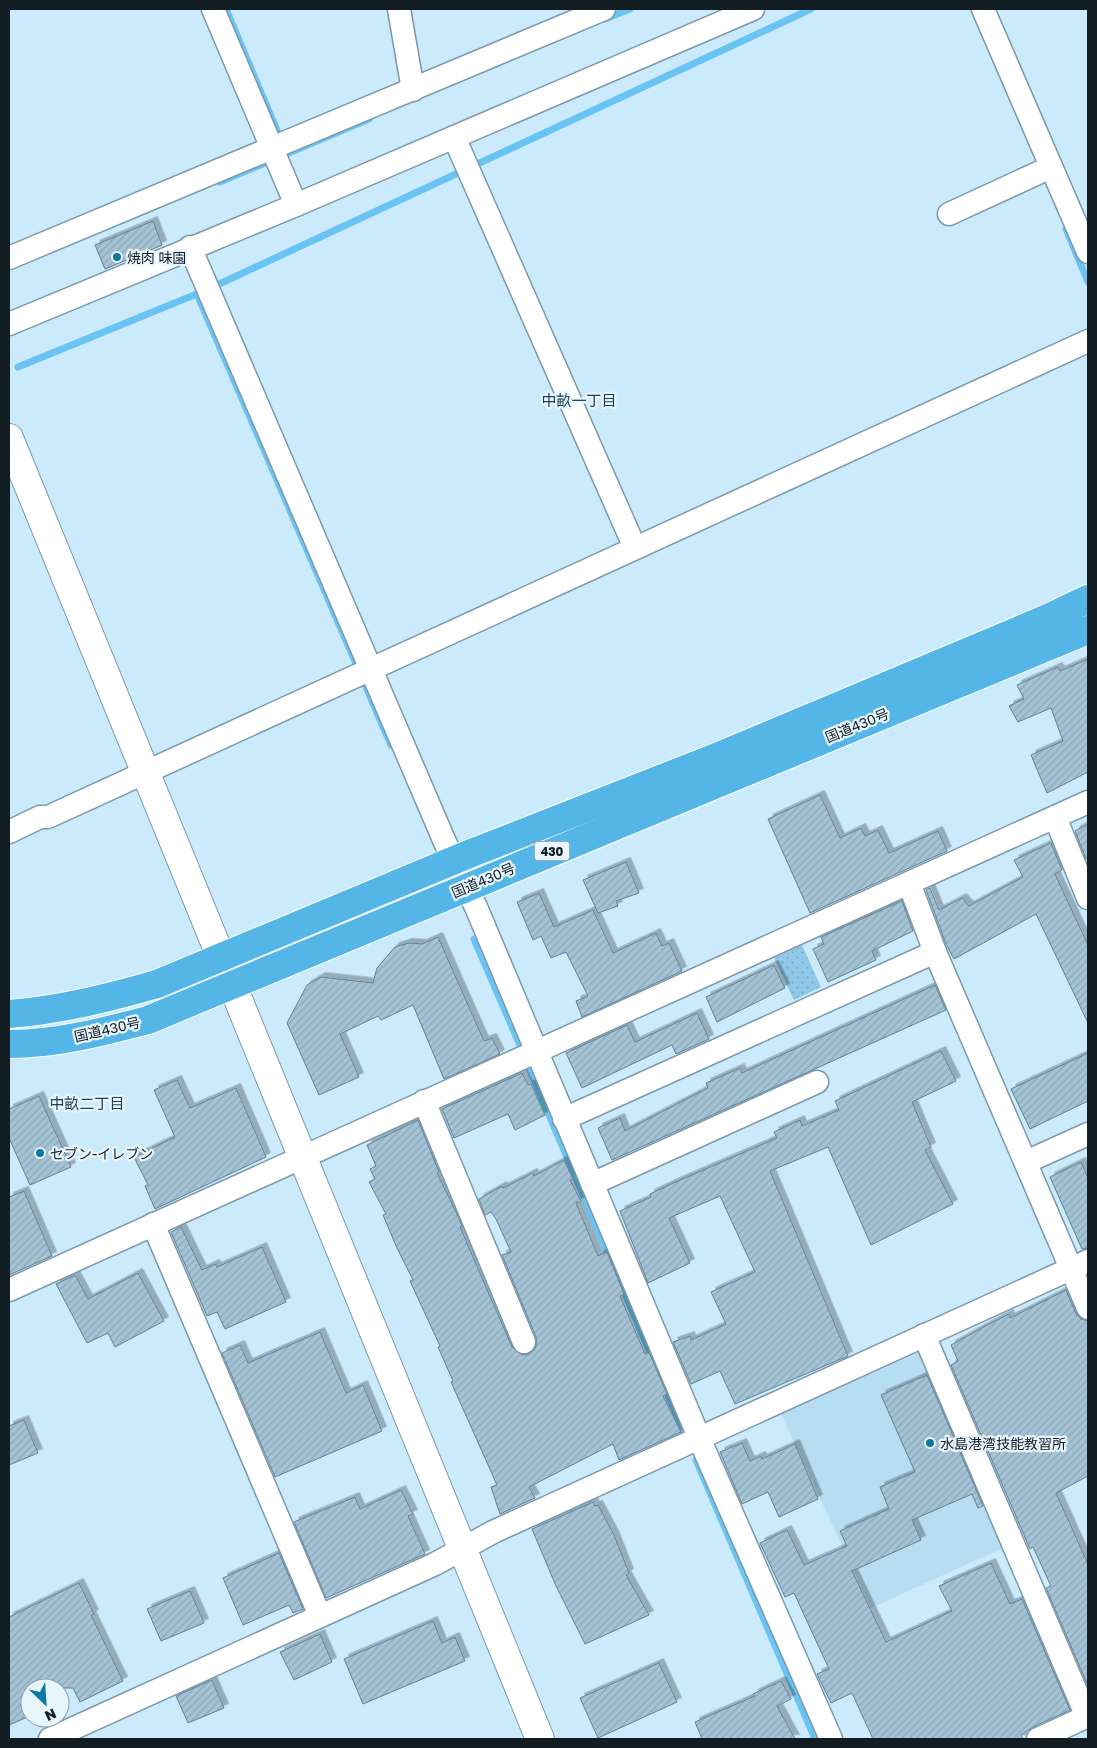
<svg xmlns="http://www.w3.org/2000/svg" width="1097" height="1748" font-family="'Golos Text','Noto Sans JP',sans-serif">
<defs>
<pattern id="park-dots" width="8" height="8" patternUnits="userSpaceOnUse" patternTransform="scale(1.25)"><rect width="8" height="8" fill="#90c8e7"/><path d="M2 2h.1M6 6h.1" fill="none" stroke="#7babc6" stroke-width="1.8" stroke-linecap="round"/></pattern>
<pattern id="building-hatch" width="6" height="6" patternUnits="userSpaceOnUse" patternTransform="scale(1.25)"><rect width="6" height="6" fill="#a4c3d5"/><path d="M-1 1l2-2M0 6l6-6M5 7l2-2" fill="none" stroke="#8ca7b7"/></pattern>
<filter id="shadow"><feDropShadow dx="4.5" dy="-4.5" stdDeviation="0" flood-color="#0004"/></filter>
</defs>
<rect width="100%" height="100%" fill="#cbebfd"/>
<path fill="#b7ddf3" d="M 920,1352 L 1005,1547 L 871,1608 L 781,1414 Z"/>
<path fill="url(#park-dots)" d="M 802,945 L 821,987 L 794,1000 L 774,958 Z"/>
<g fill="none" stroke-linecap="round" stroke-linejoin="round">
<g stroke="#6ac4f3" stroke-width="7">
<path d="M 226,9 L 281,140"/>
<path d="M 605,19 L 630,9"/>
<path d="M 220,182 L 369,119"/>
<path d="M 1066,229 L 1088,282"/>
<path d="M 217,285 L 811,9"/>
<path d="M 197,294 L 391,745"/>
<path d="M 18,367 L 199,293"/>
<path d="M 474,939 L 520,1045"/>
<path d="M 527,1063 L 685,1435"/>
<path d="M 696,1460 L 815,1739"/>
</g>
</g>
<g fill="url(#building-hatch)" stroke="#627f8f" filter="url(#shadow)">
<path d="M 153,221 L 162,245 L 105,269 L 95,245 Z"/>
<path d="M 1088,659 L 1088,772 L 1047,793 L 1031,755 L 1063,741 L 1051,708 L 1018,722 L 1009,706 L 1024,699 L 1017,685 L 1058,667 L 1060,671 Z"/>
<path d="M 820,795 L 840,838 L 861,828 L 865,836 L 878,830 L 889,853 L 938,831 L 947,851 L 810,913 L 768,819 Z"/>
<path d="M 1088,824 L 1088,858 L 1086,859 L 1075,831 Z"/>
<path d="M 1051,843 L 1062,870 L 1055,874 L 1088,945 L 1088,1023 L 1036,914 L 954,959 L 946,944 L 926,890 L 930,888 L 939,910 L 962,898 L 969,906 L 1023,877 L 1014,860 Z"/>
<path d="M 626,862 L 639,893 L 616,901 L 618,906 L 598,913 L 583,880 Z"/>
<path d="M 539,893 L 554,927 L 593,910 L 613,953 L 656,933 L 662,946 L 669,943 L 682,971 L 582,1017 L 576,1001 L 588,996 L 566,952 L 551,958 L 541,936 L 533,940 L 517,902 Z"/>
<path d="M 902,901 L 913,931 L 872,951 L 876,960 L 828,982 L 813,949 L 824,944 L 821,937 Z"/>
<path d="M 438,937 L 484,1041 L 492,1038 L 500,1054 L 444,1079 L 413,1005 L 381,1020 L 378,1016 L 340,1034 L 359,1077 L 319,1095 L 287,1023 L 307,985 L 321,977 L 373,983 L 377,968 L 395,947 L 408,943 L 422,944 Z"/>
<path d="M 774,965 L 785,988 L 717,1022 L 706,997 Z"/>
<path d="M 935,985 L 946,1010 L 612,1160 L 598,1128 L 620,1118 L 625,1131 L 708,1088 L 706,1083 L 740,1068 L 742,1073 Z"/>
<path d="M 697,1013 L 709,1039 L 676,1054 L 672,1045 L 582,1088 L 566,1053 L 627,1025 L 635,1042 Z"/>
<path d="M 941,1051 L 956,1081 L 912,1102 L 931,1147 L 925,1150 L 953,1204 L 871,1245 L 828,1147 L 770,1171 L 848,1356 L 735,1404 L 720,1371 L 691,1384 L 673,1342 L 690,1336 L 691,1340 L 726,1324 L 711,1292 L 755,1272 L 720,1196 L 669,1218 L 690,1263 L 648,1283 L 620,1211 L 651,1197 L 650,1194 L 671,1184 L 777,1138 L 774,1132 L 800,1120 L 802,1126 L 839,1110 L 835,1101 Z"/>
<path d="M 1088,1053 L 1088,1101 L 1030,1129 L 1011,1089 Z"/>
<path d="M 522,1073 L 528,1085 L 531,1084 L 545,1115 L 515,1130 L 508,1114 L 454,1138 L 442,1109 Z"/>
<path d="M 177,1080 L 190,1108 L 236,1088 L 266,1157 L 155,1209 L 145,1186 L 148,1185 L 134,1157 L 175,1137 L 154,1090 Z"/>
<path d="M 39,1096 L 71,1167 L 30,1185 L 9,1138 L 9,1109 Z"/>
<path d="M 418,1120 L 439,1172 L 437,1173 L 456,1212 L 462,1226 L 460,1227 L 512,1347 L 522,1355 L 529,1354 L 534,1350 L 537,1344 L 536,1337 L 502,1255 L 511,1252 L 496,1219 L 491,1212 L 485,1215 L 479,1199 L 502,1186 L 503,1188 L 533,1173 L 534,1176 L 564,1160 L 573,1179 L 570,1180 L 581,1201 L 576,1203 L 598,1256 L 607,1252 L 624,1294 L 620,1296 L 645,1354 L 649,1352 L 667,1394 L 663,1396 L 681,1432 L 619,1460 L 613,1444 L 529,1487 L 535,1498 L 500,1514 L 491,1487 L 497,1485 L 451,1382 L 453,1381 L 438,1347 L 440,1346 L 410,1281 L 413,1280 L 397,1248 L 383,1215 L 386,1214 L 369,1182 L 375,1179 L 370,1169 L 376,1166 L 367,1145 Z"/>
<path d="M 1081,1162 L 1088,1178 L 1088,1248 L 1082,1249 L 1050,1177 Z"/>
<path d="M 24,1191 L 52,1256 L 9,1275 L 9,1197 Z"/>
<path d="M 181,1227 L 202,1270 L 215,1264 L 217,1267 L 262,1247 L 286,1302 L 225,1329 L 217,1312 L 207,1316 L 171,1232 Z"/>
<path d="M 138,1273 L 164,1321 L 115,1347 L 108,1333 L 87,1343 L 56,1284 L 75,1275 L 88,1299 Z"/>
<path d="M 1066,1290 L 1076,1314 L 1081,1319 L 1088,1321 L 1088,1476 L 1056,1493 L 1088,1564 L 1088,1686 L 1046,1588 L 1051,1586 L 1033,1547 L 1030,1549 L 951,1365 L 958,1361 L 951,1345 L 991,1323 L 1009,1314 L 1010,1318 Z"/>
<path d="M 320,1332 L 346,1393 L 363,1385 L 382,1431 L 275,1477 L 222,1353 L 240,1345 L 248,1363 Z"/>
<path d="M 927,1375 L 983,1506 L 978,1508 L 972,1494 L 912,1520 L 921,1540 L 852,1571 L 886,1642 L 952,1611 L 939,1586 L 991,1563 L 1010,1604 L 1022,1599 L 1070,1710 L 1033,1727 L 1021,1735 L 1023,1739 L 873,1739 L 852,1693 L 831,1703 L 817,1674 L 829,1669 L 794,1593 L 785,1597 L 760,1543 L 787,1530 L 804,1565 L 847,1546 L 840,1531 L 889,1509 L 880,1487 L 915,1472 L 881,1395 Z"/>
<path d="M 24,1420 L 38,1453 L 9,1465 L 9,1426 Z"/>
<path d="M 742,1443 L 750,1461 L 761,1456 L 762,1459 L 795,1444 L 818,1499 L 779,1517 L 768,1492 L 742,1504 L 720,1452 Z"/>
<path d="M 401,1490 L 413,1514 L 408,1516 L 425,1554 L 326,1598 L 294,1522 L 355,1497 L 360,1509 Z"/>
<path d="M 593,1502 L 595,1506 L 598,1505 L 614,1535 L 629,1573 L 626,1575 L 649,1615 L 585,1644 L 556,1586 L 532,1529 Z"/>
<path d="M 279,1553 L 303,1609 L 293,1613 L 289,1605 L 243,1625 L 223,1578 Z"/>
<path d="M 79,1583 L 94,1614 L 91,1615 L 123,1681 L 80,1702 L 73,1688 L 30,1688 L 30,1716 L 9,1725 L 9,1617 Z"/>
<path d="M 190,1591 L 204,1623 L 161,1641 L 147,1609 Z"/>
<path d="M 433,1621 L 442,1643 L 455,1637 L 465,1661 L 363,1704 L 344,1659 Z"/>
<path d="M 320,1634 L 332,1662 L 294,1680 L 280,1652 Z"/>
<path d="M 659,1663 L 677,1702 L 598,1738 L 580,1698 Z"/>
<path d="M 212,1680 L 224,1708 L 188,1723 L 176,1696 Z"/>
<path d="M 781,1681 L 791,1699 L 777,1706 L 795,1739 L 702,1739 L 695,1722 L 755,1696 L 753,1694 Z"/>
</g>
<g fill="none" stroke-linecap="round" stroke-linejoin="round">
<g stroke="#7b99aa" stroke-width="25">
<g id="street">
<path d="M 213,9 L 296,205"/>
<path d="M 399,9 L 413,90"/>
<path d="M 983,9 L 1088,252"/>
<path d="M 454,137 L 635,548"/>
<path d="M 949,214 L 1051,167"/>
<path d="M 190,247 L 444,840 L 476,907 L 706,1454 L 831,1739"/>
<path d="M 9,258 L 604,9"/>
<path d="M 9,324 L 296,205 L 753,9"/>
<path d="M 1055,817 L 1088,898"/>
<path d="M 9,832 L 40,817 L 48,817 L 1088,341"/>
<path d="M 909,883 L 935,952 L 1088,1308"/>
<path d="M 424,1101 L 524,1342"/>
<path d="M 564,1119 L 935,952"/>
<path d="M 1026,1162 L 1088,1134"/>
<path d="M 592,1184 L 817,1082"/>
<path d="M 153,1224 L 320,1616"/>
<path d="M 9,1290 L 1088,802"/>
<path d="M 924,1335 L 1087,1717"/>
<path d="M 50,1739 L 435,1564 L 493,1532 L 1088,1261"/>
<path d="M 1038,1739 L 1088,1716"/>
</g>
</g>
<g stroke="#7b99aa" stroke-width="30">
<path id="secondary" d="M 9,438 L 540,1739"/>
</g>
<g stroke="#fff" stroke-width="30">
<g id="highway">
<path d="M 9,1014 C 60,1010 108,998 157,984 L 469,854 L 719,756 L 1048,618 L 1088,599"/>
<path d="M 9,1044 C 56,1044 102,1032 148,1020 L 1088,630"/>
</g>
</g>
<use href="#street" stroke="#fff" stroke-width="22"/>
<use href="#secondary" stroke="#fff" stroke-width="28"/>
<use href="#highway" stroke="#53b6e7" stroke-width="28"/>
</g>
<g fill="#0d78a2" stroke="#e8f5fc" stroke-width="2">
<circle cx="117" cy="257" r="5"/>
<circle cx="40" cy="1153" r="5"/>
<circle cx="930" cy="1443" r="5"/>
</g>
<g text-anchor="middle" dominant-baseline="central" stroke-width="4.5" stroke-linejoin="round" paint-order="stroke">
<rect fill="#e8f5fc" stroke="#525d64" stroke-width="1" x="534.5" y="841.5" width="35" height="19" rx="4"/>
<g font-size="12" font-weight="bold" fill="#111c23">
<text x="552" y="851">430</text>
</g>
<g font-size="14" fill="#111c23" stroke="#e8f5fc" text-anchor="start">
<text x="127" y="257">焼肉 味園</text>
<text x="50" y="1153">セブン-イレブン</text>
<text x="940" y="1443">水島港湾技能教習所</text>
</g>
<g font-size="14" fill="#111c23" stroke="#e8f5fc">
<text transform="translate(857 725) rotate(-22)">国道430号</text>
<text transform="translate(483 880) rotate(-23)">国道430号</text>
<text transform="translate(107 1029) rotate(-13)">国道430号</text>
</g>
<g font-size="15" fill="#184359" stroke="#e8f5fc">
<text x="579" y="400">中畝一丁目</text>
<text x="87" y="1103">中畝二丁目</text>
</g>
</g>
<rect width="1097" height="1748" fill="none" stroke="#111c23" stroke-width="20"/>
<g transform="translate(45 1703) rotate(155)"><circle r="24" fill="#e8f5fc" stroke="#929ea5"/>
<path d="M0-4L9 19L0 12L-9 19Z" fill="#0d78a2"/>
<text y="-8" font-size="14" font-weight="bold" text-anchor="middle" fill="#111c23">N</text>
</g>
</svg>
